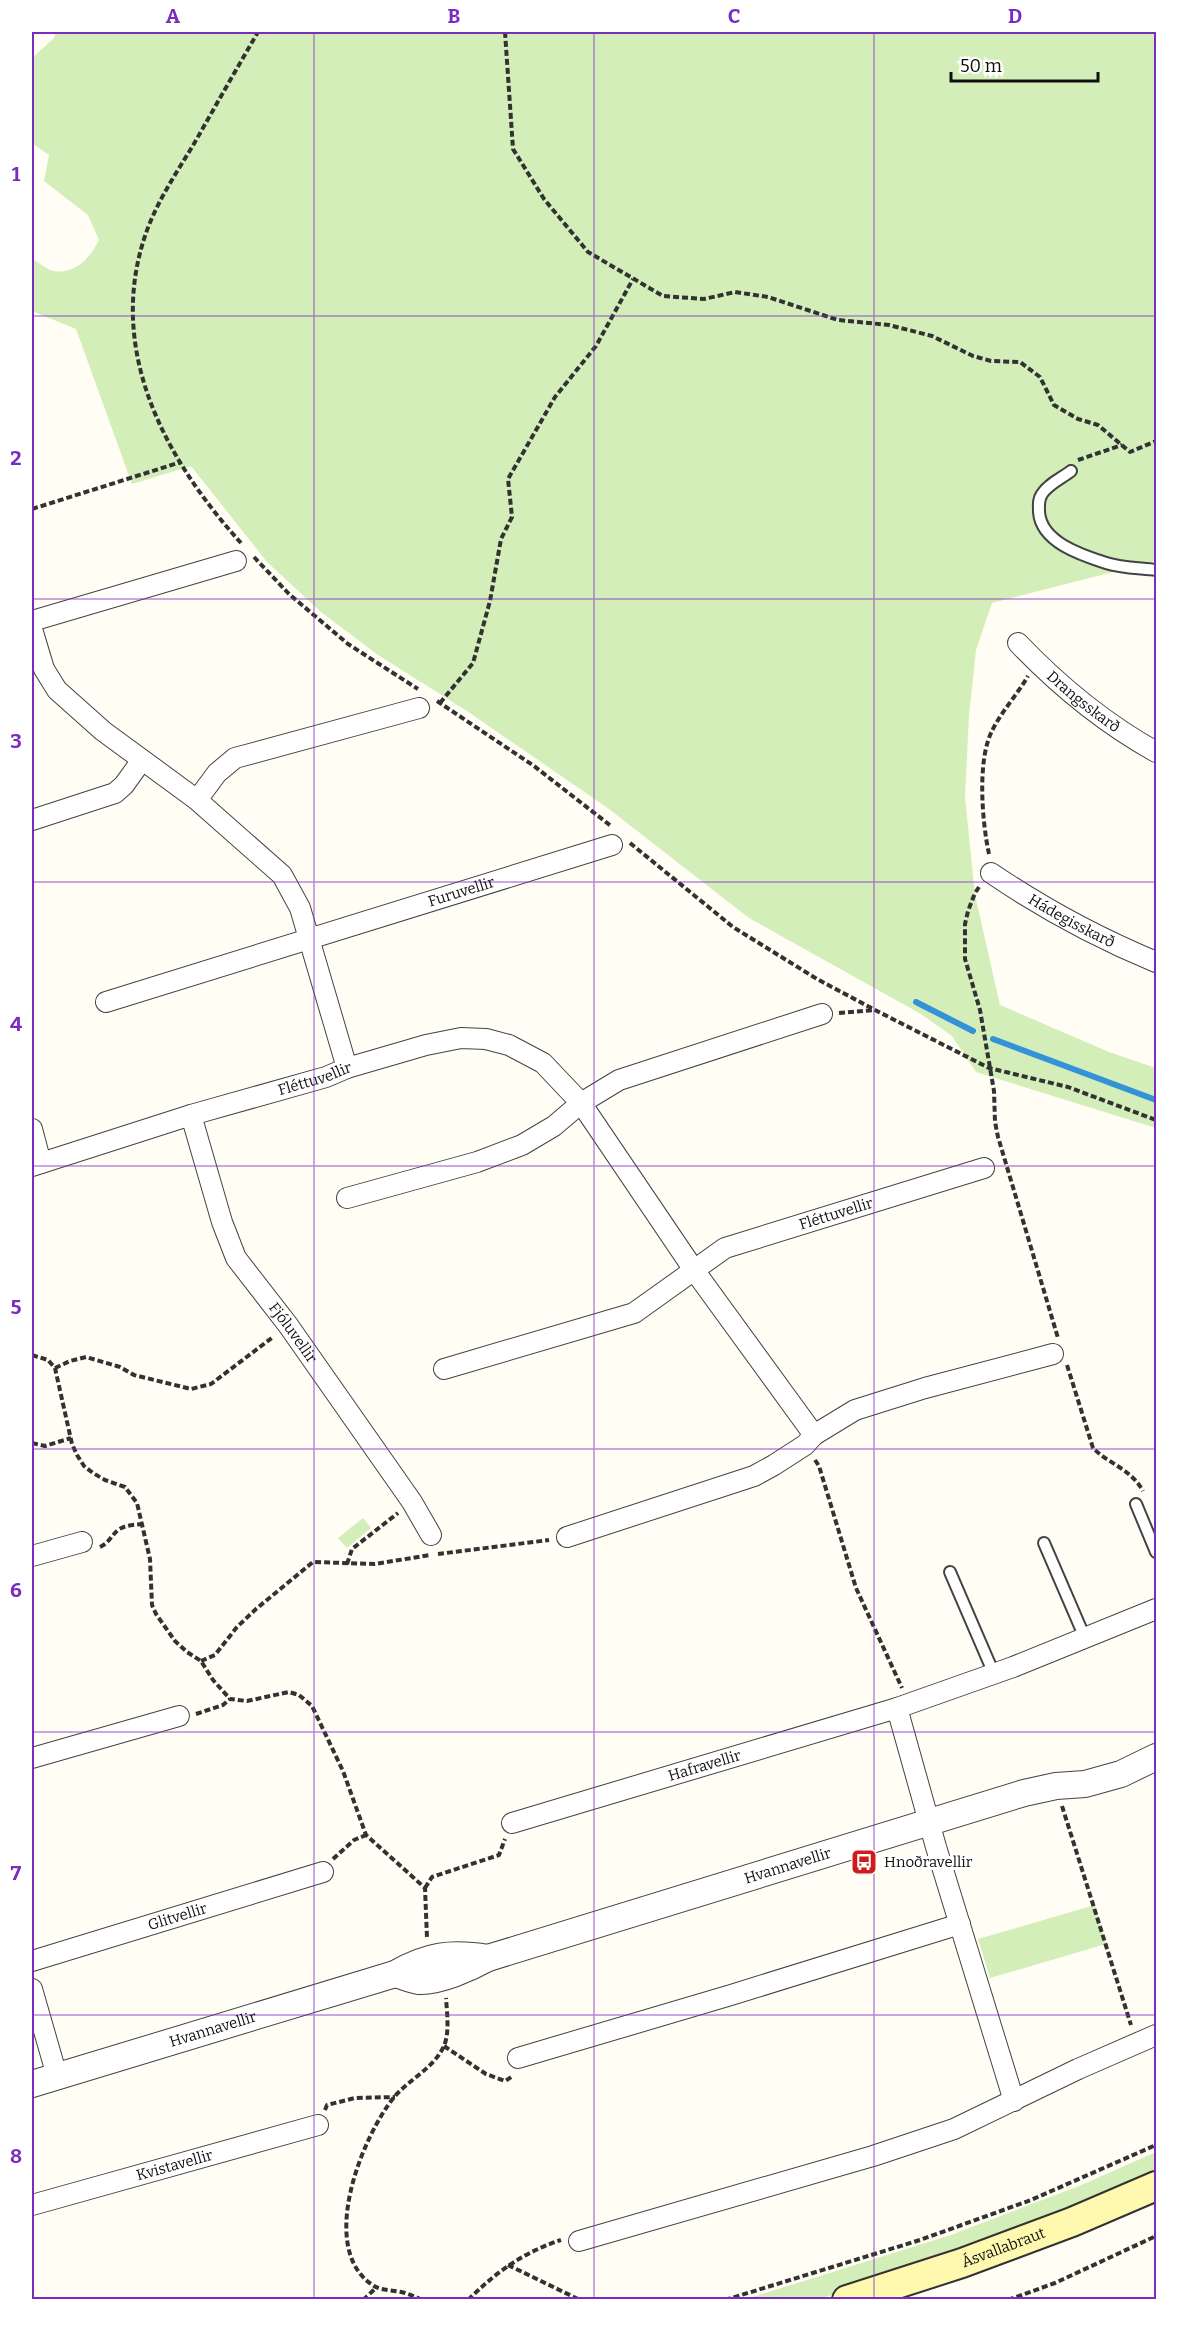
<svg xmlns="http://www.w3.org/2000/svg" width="1188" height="2331" font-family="Bitter,serif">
<rect width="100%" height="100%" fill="#fffdf4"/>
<g fill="#d3eeb9">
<path d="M 56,32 L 1156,32 L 1156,561 L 992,603 L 976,650 L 969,715 L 965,797 L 975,895 L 1000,1005 L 1109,1052 L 1156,1068 L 1156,1128 L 976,1072 L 952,1036 L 921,1014 L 749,918 L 609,809 L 470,713 L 378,655 L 321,612 L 267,562 L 191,466 L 132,484 L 76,329 L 32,311 L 32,259 C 38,262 46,269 53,271 C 75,275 91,257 99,240 L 88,215 L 44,181 L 49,155 L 32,143 L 32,58 L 54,38 Z"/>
<path d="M 363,1518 L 371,1528 L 347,1548 L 338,1538 Z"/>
<path d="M 1095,1905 L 1106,1944 L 990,1978 L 978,1939 Z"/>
<path d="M 1156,2152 L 1156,2178 L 961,2255 L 819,2299 L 743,2300 L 951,2235 L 1079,2186 Z"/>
</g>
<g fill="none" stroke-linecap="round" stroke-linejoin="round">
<g stroke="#3492d8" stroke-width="6">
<path d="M 916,1002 L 973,1031"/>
<path d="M 993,1039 L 1156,1100"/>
</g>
<g stroke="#434343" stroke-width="14">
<g id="service">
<path d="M 1071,471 C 1062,478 1048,484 1042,494 C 1038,500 1039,505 1039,512 C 1041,542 1081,555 1106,563 C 1121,568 1140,568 1156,570"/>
<path d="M 1136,1504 L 1156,1552"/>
<path d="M 1044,1543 L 1085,1638"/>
<path d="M 950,1572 L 994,1674"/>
</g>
</g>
<g stroke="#434343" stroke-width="22">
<g id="minor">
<path d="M 32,621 L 236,561"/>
<path d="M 32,629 L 44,669 L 57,690 L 103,731 L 197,800 L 282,875 L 300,908 L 347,1068"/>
<path id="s1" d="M 1018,643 C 1059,686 1104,723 1156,752"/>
<path d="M 197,800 L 217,773 L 235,758 L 419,708"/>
<path d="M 32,820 L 115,793 L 124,785 L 142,760"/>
<path id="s2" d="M 991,873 C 1044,909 1098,938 1156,962"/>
<path id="s3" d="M 106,1002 L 612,845"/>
<path id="s4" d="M 191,1115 L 222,1222 L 236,1258 L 288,1325 L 412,1502 L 431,1535"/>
<path d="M 32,1129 L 41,1163"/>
<path id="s5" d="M 32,1166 L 191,1115 L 326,1077 L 347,1068 L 426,1045 L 461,1038 L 486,1039 L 509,1045 L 543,1063 L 581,1103 L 694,1270 L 814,1435"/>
<path d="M 347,1198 L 477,1162 L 522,1145 L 554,1126 L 581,1103 L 619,1080 L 822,1014"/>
<path id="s6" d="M 444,1369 L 634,1313 L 725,1248 L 984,1168"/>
<path d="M 567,1537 L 754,1476 L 774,1465 L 805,1445 L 814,1435 L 855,1410 L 925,1388 L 1053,1354"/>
<path d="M 32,1556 L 82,1542"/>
<path d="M 897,1708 L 936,1847 L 1014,2101"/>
<path d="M 32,1758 L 179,1716"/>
<path id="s7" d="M 512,1823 L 897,1708 L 1013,1667 L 1156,1609"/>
<path id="s8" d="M 32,1961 L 323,1872"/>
<path d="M 32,1989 L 57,2076"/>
<path d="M 518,2058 L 731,1995 L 960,1924"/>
<path id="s9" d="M 32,2205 L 318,2125"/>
<path d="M 579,2241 L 873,2156 L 954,2129 L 1078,2069 L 1156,2035"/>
</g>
</g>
<g stroke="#434343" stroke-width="28">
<g id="tertiary">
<path id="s10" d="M 395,1974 C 403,1976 411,1980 419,1981 C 439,1982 470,1968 488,1958 L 1024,1793 L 1056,1786 L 1085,1784 L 1121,1774 L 1156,1757"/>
<path id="s11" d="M 32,2084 L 395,1974 C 428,1955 451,1952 488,1958"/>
</g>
</g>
<g stroke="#323232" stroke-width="32">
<g id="secondary">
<path id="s12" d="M 847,2300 L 962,2263 L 1072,2222 L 1156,2186"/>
</g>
</g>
<g stroke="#323232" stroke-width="4" stroke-dasharray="6 3" stroke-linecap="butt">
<path d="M 505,32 L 513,149 L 544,199 L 588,252 L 663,296 L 704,299 L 735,292 L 768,297 L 838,320 L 889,325 L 932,336 L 973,356 L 991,361 L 1020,362 L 1040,377 L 1054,405 L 1078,419 L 1098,425 L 1130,452 L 1156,441"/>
<path d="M 1078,460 L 1122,445"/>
<path d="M 32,509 L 181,462"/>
<path d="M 241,543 C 162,456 103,343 149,225 C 161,195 179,169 195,142 C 216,105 237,68 258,32"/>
<path d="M 254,557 L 289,594 L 348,644 L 418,689"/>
<path d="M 437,701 L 534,766 L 611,826"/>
<path d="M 440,703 L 473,663 L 490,601 L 501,539 L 512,517 L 508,479 L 555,397 L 596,346 L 633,279"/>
<path d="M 630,843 L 733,927 L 817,979 L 875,1010 L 989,1068 L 1068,1087 L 1156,1120"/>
<path d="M 989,854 C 982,822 977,760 992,731 C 1001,712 1017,695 1028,676"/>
<path d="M 979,887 L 975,893 L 968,911 L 965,924 L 965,959 L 980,1010 L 994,1091 L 995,1122 L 998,1137 L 1058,1338"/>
<path d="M 839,1013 L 874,1010"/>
<path d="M 32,1355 L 48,1360 L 55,1368 L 72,1444 L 77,1455 L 84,1466 L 93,1473 L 105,1480 L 125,1487 L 137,1503 L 150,1559 L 152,1605 L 156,1614 L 175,1641 L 187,1652 L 201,1661 L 213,1680 L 230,1699 L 247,1701 L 289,1692 L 299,1695 L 312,1706 L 343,1771 L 366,1835 L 425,1888 L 427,1938"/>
<path d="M 1067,1365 L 1093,1448 C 1110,1465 1130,1468 1143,1491"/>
<path d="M 55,1368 L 70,1361 L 86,1357 L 120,1367 L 134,1375 L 191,1389 L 211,1384 L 273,1337"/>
<path d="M 32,1443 L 45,1446 L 71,1438"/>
<path d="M 815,1460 L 819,1466 L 856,1588 L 902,1688"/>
<path d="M 100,1547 C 109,1543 111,1536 118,1530 C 125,1525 134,1525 142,1524"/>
<path d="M 438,1554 L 549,1540"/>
<path d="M 347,1564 L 352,1549 L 398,1513"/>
<path d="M 201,1661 L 215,1655 L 237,1627 L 256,1609 L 313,1562 L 375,1564 L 430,1555"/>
<path d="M 196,1714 L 223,1705 L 230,1699"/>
<path d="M 1062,1806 L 1131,2025"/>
<path d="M 333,1859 L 354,1840 L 366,1835"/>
<path d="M 425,1888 L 432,1877 L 499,1855 L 505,1839"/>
<path d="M 444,2046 L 486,2074 L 505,2081 L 513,2076"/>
<path d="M 325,2110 L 327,2105 L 355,2098 L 395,2097"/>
<path d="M 508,2265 L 580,2300"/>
<path d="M 363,2300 L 376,2288"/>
<path d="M 422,2300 C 416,2297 411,2295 405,2293 C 395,2290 382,2291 374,2286 C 316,2250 362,2136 395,2096 C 410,2079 432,2069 443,2048 C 450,2035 447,2013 446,1998"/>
<path d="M 468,2300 C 496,2272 524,2252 561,2240"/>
<path d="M 725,2300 L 920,2240 L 1031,2200 L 1156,2145"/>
<path d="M 1008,2300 L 1055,2283 L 1156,2236"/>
</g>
<use href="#service" stroke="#fff" stroke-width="10"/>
<use href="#minor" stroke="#fff" stroke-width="20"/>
<use href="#tertiary" stroke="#fff" stroke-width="26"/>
<use href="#secondary" stroke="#fff9af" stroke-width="28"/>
</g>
<path fill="none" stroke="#7b2cbf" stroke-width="1.5" stroke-opacity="0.55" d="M 314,32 L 314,2300M 594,32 L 594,2300M 874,32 L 874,2300M 32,316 L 1156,316M 32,599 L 1156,599M 32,882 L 1156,882M 32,1166 L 1156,1166M 32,1449 L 1156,1449M 32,1732 L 1156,1732M 32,2015 L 1156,2015"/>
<defs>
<g id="bus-square" transform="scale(1.35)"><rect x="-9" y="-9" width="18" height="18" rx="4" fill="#cd1b1e" stroke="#fff"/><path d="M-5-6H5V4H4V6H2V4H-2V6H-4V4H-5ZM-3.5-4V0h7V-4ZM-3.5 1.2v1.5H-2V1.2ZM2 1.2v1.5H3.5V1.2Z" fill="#fff"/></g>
</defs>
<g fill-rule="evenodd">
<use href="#bus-square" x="864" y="1862"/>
</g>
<g text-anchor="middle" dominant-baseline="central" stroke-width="6" stroke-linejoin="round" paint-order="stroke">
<g font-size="15" fill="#101010" stroke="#fff">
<text stroke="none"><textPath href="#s1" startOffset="88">Drangsskarð</textPath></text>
<text stroke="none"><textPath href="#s3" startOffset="372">Furuvellir</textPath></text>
<text stroke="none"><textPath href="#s2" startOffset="94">Hádegisskarð</textPath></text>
<text stroke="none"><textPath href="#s5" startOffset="296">Fléttuvellir</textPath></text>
<text stroke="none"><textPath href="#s6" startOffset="426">Fléttuvellir</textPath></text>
<text stroke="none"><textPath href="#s4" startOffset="244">Fjóluvellir</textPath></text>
<text stroke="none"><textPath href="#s7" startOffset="201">Hafravellir</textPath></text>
<text stroke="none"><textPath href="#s10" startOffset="412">Hvannavellir</textPath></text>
<text stroke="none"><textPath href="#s8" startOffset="152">Glitvellir</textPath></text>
<text stroke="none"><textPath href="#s11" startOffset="189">Hvannavellir</textPath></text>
<text stroke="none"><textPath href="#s9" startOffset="148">Kvistavellir</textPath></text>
<text stroke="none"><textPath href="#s12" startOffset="165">Ásvallabraut</textPath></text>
</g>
<g font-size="15" fill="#101010" stroke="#fff" text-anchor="start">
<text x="884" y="1862">Hnoðravellir</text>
</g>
</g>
<rect width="1188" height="2331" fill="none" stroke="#ffffff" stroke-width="66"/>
<path d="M951 72v9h147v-9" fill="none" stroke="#101010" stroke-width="3"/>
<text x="960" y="72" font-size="18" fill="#101010" stroke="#ffffff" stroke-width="4.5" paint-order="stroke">50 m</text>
<rect x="33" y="33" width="1122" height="2265" fill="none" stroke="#7b2cbf" stroke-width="2"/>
<g font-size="20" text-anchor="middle" font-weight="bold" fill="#7b2cbf">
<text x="173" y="23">A</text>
<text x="454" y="23">B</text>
<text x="734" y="23">C</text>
<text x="1015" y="23">D</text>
<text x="16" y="181">1</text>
<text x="16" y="465">2</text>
<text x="16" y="748">3</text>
<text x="16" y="1031">4</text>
<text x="16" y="1314">5</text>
<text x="16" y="1597">6</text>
<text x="16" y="1880">7</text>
<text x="16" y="2163">8</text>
</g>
</svg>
